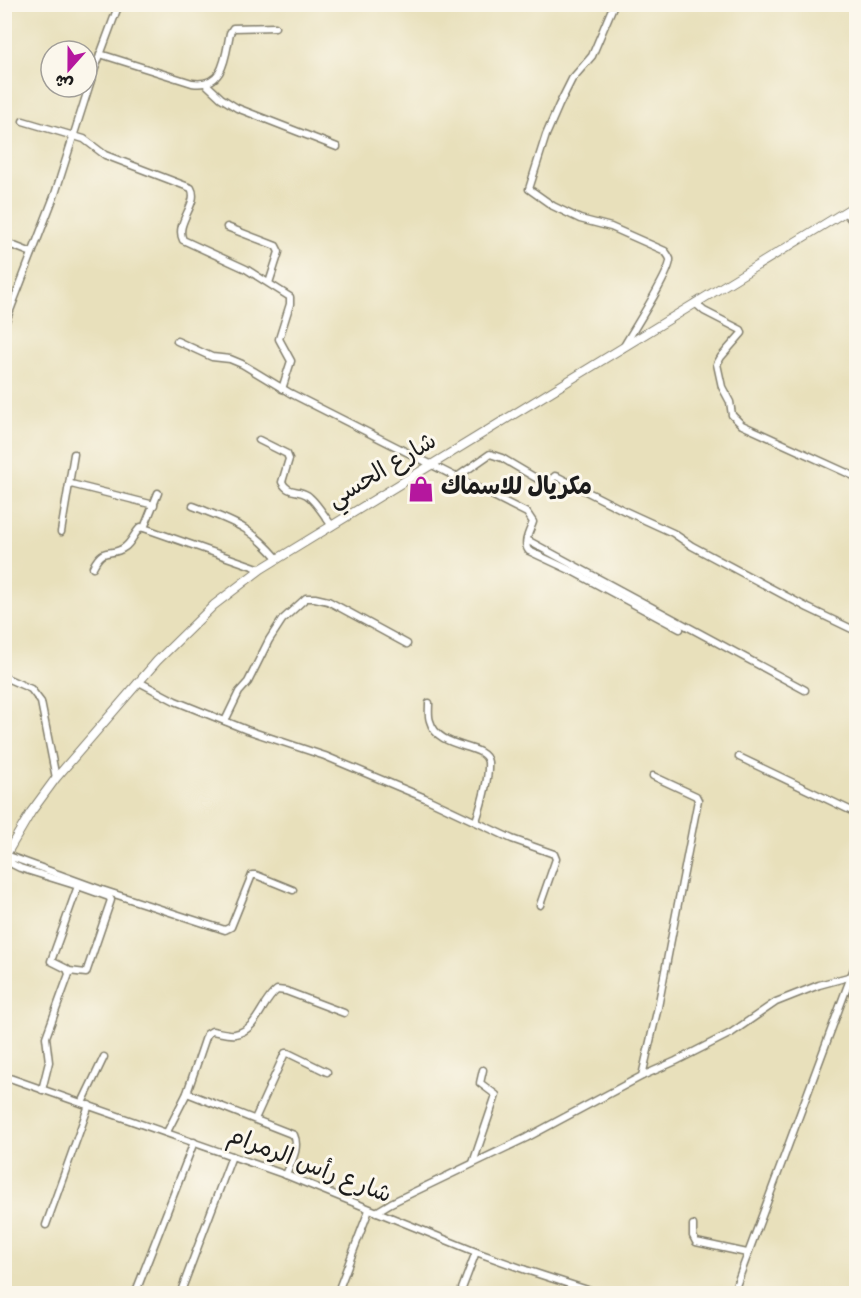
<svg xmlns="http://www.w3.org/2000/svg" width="861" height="1298" font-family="Dekko,'Playpen Sans Arabic',sans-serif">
<rect width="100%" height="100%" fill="#fbf7ec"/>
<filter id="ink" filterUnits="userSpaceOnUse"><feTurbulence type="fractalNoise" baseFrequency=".0167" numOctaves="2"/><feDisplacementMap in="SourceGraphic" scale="12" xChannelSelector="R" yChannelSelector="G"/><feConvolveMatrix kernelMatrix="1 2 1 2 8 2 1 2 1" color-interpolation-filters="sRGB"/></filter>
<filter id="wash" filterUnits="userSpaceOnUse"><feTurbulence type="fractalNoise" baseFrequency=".008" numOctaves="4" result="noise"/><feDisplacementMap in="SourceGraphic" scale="24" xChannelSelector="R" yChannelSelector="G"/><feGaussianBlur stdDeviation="1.35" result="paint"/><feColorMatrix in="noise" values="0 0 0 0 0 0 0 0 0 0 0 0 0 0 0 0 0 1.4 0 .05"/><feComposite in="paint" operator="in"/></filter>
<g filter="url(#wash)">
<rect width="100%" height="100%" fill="#e8e0bb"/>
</g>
<g filter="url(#ink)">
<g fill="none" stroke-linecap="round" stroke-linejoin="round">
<g stroke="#827e6c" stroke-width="9">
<g id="minor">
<path d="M 614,4 L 592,56 L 572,79 L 559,105 L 546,135 L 529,189 L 553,206 L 580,219 L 611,227 L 665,251 C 667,254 669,256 670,259 C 672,271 631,333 623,348"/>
<path d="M 118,7 L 145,4"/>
<path d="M 100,54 L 192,83 C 225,88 225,56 230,33 L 233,28 L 275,27"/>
<path d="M 205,83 L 221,98 L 237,108 L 337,147"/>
<path d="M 23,121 L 84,139 L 105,155 L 191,188 C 200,203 174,223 183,240 L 246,269 L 290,297 L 290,304 L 279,339 L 291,361 L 282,389"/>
<path d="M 4,184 L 5,181"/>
<path d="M 845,212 L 856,225"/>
<path d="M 227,227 L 276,246 L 279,252 L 269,283"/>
<path d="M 4,242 L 32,253"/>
<path d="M 695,303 L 704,311 L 741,330 L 742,333 L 721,357 L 717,364 L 722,387 L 730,402 L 732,415 L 742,425 L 856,477"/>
<path d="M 4,326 L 55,194 L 93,74 L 119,4"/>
<path d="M 177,341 L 212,357 L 230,359 L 242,364 L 290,393 L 527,513 L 533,522 C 530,531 522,543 529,551 L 574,572 L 680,629"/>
<path d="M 259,440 L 287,454 L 289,459 L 282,482 C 288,494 297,489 307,495 C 316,501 325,517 332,526"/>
<path d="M 457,477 L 490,454 L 502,458 L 546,484 L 555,476 L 558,477 L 625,511 L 673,533 L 692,546 L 808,608 L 856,631"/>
<path d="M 71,484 L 154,505"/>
<path d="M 193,506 C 233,522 249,525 278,559"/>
<path d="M 144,528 L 158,493"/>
<path d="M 61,532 L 74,454"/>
<path d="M 527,540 L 805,690"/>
<path d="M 93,567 C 105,544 111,558 125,547 C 132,542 134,533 141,527 L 261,569"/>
<path d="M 4,677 L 31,689 L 41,702 L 56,778"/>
<path d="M 139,682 L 175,701 L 247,730 L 325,756 L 425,798 L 512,839 L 554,854 L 556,859 L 540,905"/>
<path d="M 429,703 C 429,709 428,716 430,721 C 438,751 485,742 488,762 C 489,778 481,806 476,821"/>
<path d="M 225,721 L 239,692 L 248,682 L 269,640 L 282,620 L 306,598 L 315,598 L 328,601 L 407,644"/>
<path d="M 739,757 L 856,813"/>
<path d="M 6,855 L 99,889 L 225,930 L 231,927 L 252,875 L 256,875 L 293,890"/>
<path d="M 10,857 L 12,864 L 20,868 L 78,886 L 51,961 L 67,969 L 69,974 L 46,1037 L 49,1062 L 42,1090"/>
<path d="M 69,971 L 86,973 L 111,900 L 109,897 L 78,886"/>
<path d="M 4,1076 L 286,1175 L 476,1252 L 526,1270 L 600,1294"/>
<path d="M 642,1076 L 676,1061 L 731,1033 L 776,1002 L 819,985 L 852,976"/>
<path d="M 187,1093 L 294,1135 C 300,1148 291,1162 286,1175"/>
<path d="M 82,1103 L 104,1057"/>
<path d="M 255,1119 L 285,1053 L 288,1053 L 327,1072"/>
<path d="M 167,1132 L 187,1093 L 207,1034 L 212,1031 C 219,1032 228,1035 235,1034 C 258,1030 261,1002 277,990 L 286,991 L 344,1013"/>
<path d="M 473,1163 L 496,1095 L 480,1083 L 483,1070"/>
<path d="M 376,1212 L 391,1203 L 526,1138 L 642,1076 L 658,1007 L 698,800 L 696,796 L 653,776"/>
<path d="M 46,1225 L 89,1105"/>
<path d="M 693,1225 L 693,1236 L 696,1242 L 747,1253"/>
<path d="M 135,1294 L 194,1142"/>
<path d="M 180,1294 L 232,1156"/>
<path d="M 337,1294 L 369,1210"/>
<path d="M 460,1294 L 476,1252"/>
<path d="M 733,1294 L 856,963"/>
</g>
</g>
<g stroke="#827e6c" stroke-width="10">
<path id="tertiary" d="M 4,858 L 31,812 L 56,778 L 157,661 L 214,605 L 261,569 L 856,205"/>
</g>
<use href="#minor" stroke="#fff" stroke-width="6"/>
<use href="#tertiary" stroke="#fff" stroke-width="8"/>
</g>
</g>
<defs>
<g id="shop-bare" transform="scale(2.07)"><path d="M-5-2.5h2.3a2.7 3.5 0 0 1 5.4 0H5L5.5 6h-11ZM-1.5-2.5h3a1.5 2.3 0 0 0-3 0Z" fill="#b5179e" stroke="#fbf7ec" stroke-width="2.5" paint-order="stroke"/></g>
</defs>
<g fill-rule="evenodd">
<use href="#shop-bare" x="421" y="489"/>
</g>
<g text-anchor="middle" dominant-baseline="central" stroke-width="6" stroke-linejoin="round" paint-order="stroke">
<g font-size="24" fill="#1c1c1c" stroke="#fbf7ec">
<text transform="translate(383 472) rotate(-31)">شارع الحسي</text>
<text transform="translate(309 1167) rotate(21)">شارع رأس الرمرام</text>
</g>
<g font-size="24" font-weight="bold" fill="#1c1c1c" stroke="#fbf7ec" text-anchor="start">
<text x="441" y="489">مكريال للاسماك</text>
</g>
</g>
<rect width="861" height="1298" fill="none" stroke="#fbf7ec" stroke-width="24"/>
<g transform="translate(69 69) rotate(201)"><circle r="28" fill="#fbf7ec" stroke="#a29f99" stroke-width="1.5"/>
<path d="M0-4.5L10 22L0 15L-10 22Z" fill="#b5179e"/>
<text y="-9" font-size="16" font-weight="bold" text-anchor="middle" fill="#1c1c1c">ش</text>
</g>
</svg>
